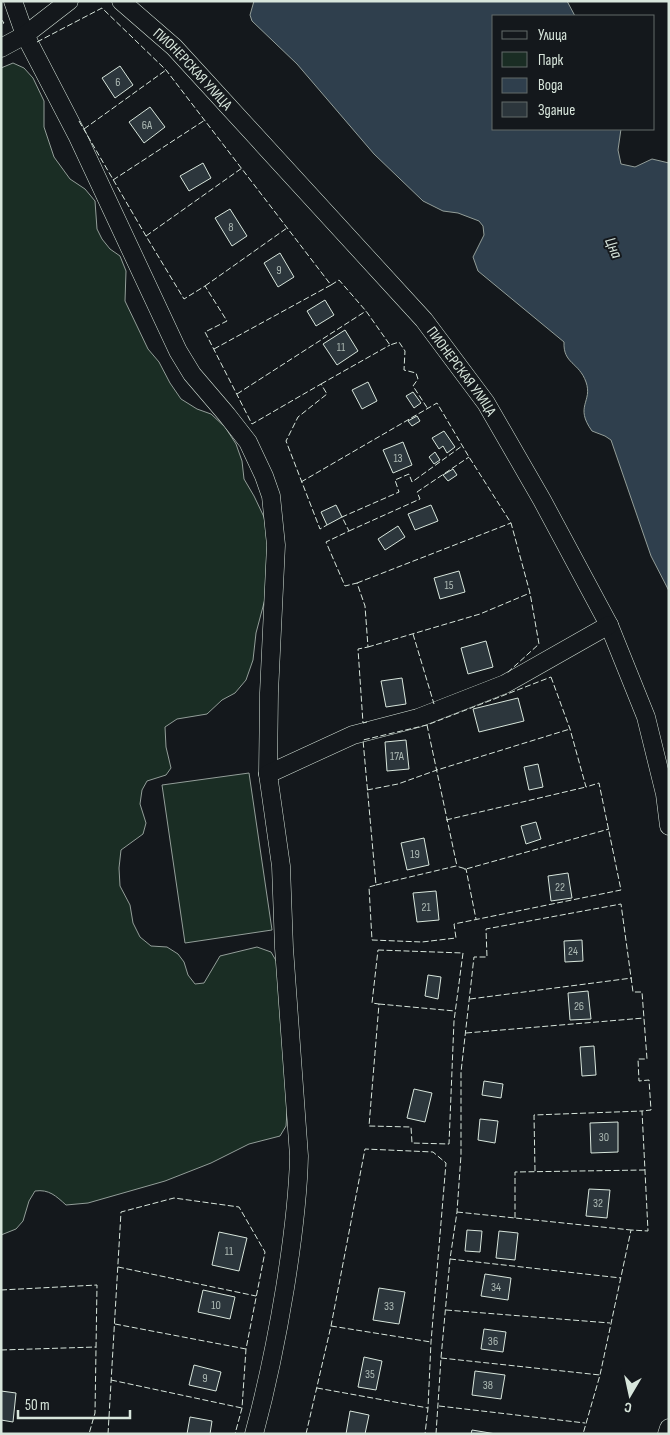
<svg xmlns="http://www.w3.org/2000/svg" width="670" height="1435" font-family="'Sofia Sans Condensed',sans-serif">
<rect width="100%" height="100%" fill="#14181c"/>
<g fill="#1a2d24" stroke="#939e99">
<path d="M 13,63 L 24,68 L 33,78 L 44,101 L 44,127 L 54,157 L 70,179 L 85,189 L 95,201 L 97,229 L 102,239 L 110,249 L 120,256 L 126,271 L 125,301 L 148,349 L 159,362 L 170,383 L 181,399 L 197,409 L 211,414 L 225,427 L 236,444 L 242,461 L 244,479 L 254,496 L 264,517 L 268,538 L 265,599 L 256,633 L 253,660 L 246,680 L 235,693 L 222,700 L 207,714 L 177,719 L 165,727 L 166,747 L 171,768 L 166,775 L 147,781 L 142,790 L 140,804 L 146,823 L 143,834 L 121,850 L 119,868 L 120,886 L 130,905 L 133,923 L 140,937 L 151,946 L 167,947 L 178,954 L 184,962 L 188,975 L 195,984 L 204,983 L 220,956 L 257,947 L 271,952 L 278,964 L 288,1099 L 286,1126 L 280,1136 L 249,1144 L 211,1163 L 165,1181 L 88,1203 L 66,1205 C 56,1196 49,1189 35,1191 L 29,1201 L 23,1221 L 16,1229 L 1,1235 L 1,68 Z"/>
<path d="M 249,773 L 272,930 L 185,943 L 162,785 Z"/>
</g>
<path fill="#2f3f4d" stroke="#939e99" d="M 254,1 L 567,1 L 575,16 L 494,16 L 494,129 L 621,129 L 618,150 L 621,164 L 635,167 L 652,159 L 669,163 L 669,591 L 651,556 L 611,440 L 605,436 L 592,431 C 574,406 593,402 586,382 C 579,362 563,364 564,342 L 478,271 L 473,257 L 484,235 L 483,226 L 479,221 L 458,213 L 443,211 L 423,201 L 374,154 L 297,64 L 252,21 L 250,15 Z"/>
<g fill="#2c363c" stroke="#d8e6dc">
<path d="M 120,66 L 133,85 L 115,98 L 102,78 Z"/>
<path d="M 150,107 L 165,127 L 144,143 L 129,122 Z"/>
<path d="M 203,163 L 211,178 L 189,191 L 180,176 Z"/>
<path d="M 230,209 L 247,236 L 232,246 L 215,218 Z"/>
<path d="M 280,253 L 294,277 L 278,287 L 264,263 Z"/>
<path d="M 325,300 L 334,315 L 316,326 L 307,311 Z"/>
<path d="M 345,330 L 358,351 L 337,365 L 323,344 Z"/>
<path d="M 368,382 L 377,401 L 362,409 L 352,390 Z"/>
<path d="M 413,392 L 421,403 L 414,408 L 406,396 Z"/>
<path d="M 417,416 L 420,421 L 412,426 L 408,421 Z"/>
<path d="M 444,431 L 455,447 L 447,453 L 443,446 L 439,449 L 432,438 Z"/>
<path d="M 403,442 L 412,465 L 393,473 L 383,450 Z"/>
<path d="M 435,452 L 440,460 L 434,464 L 429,457 Z"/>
<path d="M 453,469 L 457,475 L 448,481 L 443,475 Z"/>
<path d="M 336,505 L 342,517 L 327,525 L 321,512 Z"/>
<path d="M 431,505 L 438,521 L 415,530 L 408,514 Z"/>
<path d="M 398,526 L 405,537 L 385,550 L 378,539 Z"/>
<path d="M 459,571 L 465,592 L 440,599 L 434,578 Z"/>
<path d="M 486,641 L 493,667 L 468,674 L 461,648 Z"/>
<path d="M 402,678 L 406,704 L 386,707 L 381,681 Z"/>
<path d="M 518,698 L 524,721 L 479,732 L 473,709 Z"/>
<path d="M 406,740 L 409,769 L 387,771 L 385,742 Z"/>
<path d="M 538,764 L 543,787 L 529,790 L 524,767 Z"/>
<path d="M 536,822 L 541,839 L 526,844 L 521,826 Z"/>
<path d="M 424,838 L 429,865 L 407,870 L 401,843 Z"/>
<path d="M 568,873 L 572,898 L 551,901 L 548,876 Z"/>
<path d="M 436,891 L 439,920 L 417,922 L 413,893 Z"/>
<path d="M 582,940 L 583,961 L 565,962 L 564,941 Z"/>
<path d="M 428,975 L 441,977 L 438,999 L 425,996 Z"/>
<path d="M 588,991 L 591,1019 L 570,1020 L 568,993 Z"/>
<path d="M 594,1046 L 596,1075 L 582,1076 L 580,1047 Z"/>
<path d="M 484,1081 L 503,1084 L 501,1098 L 482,1095 Z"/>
<path d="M 414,1089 L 432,1093 L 425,1122 L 407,1118 Z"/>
<path d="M 480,1119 L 498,1121 L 495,1143 L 478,1140 Z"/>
<path d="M 618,1122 L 618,1152 L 591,1153 L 590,1123 Z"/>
<path d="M 589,1189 L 610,1190 L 607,1218 L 586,1216 Z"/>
<path d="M 467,1230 L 482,1231 L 480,1252 L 465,1251 Z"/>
<path d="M 499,1231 L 518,1233 L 515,1260 L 496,1258 Z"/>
<path d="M 219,1232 L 247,1238 L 239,1271 L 212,1265 Z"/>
<path d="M 485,1274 L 511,1278 L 508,1300 L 481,1296 Z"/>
<path d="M 379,1288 L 405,1292 L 399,1324 L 373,1320 Z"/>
<path d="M 203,1290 L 235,1297 L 230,1319 L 198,1312 Z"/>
<path d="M 484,1329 L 506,1332 L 503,1352 L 481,1349 Z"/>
<path d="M 364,1357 L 382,1361 L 376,1390 L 358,1387 Z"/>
<path d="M 194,1365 L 221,1372 L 216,1391 L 189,1385 Z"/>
<path d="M 475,1371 L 505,1375 L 501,1399 L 472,1395 Z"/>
<path d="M 1,1391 L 16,1393 L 13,1422 L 1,1420 Z"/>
<path d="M 350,1411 L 369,1415 L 365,1434 L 346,1434 Z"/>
<path d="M 190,1417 L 212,1421 L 210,1434 L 187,1434 Z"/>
<path d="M 472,1430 L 496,1434 L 471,1434 Z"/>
</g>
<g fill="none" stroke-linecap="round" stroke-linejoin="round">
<g stroke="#d8e6dc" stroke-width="19">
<g id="minor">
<path d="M 13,1 L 25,35 L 77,135 L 178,351 L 192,374 L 227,415 L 248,442 L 264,476 L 271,496 L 276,545 L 269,693 L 268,774 L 281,866 L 284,948 L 299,1156 C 298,1201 292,1244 285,1288 C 277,1337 267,1386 254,1434"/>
<path id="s1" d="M 121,1 L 174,47 L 424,320 L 486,403 L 542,500 L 609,625 L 646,717 L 665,794 L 669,826"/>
<path d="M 1,48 L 25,35 L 69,1"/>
<path d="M 268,774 L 353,735 L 418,718 L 505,684 L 609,625"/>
<path d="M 667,1434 L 669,1428"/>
</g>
</g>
<use href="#minor" stroke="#14181c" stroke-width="18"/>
<g stroke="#d8e6dc" stroke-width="1" stroke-dasharray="6 2.5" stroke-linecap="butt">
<path d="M 1,19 L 4,23 L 1,24"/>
<path d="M 37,42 L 102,8 L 166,70 L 331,285 L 339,280 L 366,311 L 390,345 L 399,342 L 405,351 L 404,370 L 416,373 L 418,379 L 413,386 L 428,409"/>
<path d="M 79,121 L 146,236 L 184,299 L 205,286 L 227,321 L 205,332 L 252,424 L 321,384 L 327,394 L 298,417 L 286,441 L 320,529 L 327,525"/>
<path d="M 84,129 L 166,70"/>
<path d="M 113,180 L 205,120"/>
<path d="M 146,236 L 242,168"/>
<path d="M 205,286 L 287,228"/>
<path d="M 214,349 L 331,285"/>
<path d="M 321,384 L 390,345"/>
<path d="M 237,394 L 366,311"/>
<path d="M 301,482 L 437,403 L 469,457 L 511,523 L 530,593 L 539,644 L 506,674"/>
<path d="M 349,531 L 420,499 L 417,492 L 469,457"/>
<path d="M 357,583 L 511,523"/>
<path d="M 413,634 L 434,704"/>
<path d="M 368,647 L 480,614 L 530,593"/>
<path d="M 551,677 L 570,729 L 586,787 L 599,783 L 621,890 L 454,924 L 456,938 L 422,942 L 372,940 L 369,887 L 376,885 L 363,740 L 427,725 Z"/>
<path d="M 367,722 L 363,723 L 358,649 L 368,647 L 365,606 L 357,583 L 345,586 L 326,542 L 349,531 L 342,517 L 399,492 L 395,480 L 409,474 L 412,482 L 462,446"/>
<path d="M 427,725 L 457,866"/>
<path d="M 367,790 L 398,784 L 437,770 L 570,729"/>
<path d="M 446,820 L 586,787"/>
<path d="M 464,869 L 466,869 L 476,919"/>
<path d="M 376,885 L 456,866 L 466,869 L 609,829"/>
<path d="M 378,950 L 463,953 L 454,1021 L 449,1144 L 412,1143 L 411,1127 L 369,1126 L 379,1004 L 372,1003 Z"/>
<path d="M 470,999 L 632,978"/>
<path d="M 379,1004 L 455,1011"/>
<path d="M 466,1033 L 644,1018"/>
<path d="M 535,1171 L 534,1115 L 642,1111"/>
<path d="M 457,1212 L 631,1230"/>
<path d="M 515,1218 L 515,1172 L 645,1170"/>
<path d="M 450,1259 L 621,1278"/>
<path d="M 118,1267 L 256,1296"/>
<path d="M 1,1290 L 97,1285 L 95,1413 L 89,1434"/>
<path d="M 446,1310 L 610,1323"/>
<path d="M 115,1324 L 246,1349"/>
<path d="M 331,1326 L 431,1342"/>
<path d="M 1,1350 L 96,1347"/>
<path d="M 441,1358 L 600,1375"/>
<path d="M 111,1380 L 242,1408"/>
<path d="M 317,1388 L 428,1408"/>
<path d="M 439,1406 L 585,1423"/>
<path d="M 108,1434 L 121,1212 L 174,1198 L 239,1207 L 265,1252 L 246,1349 L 242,1408 L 235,1434"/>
<path d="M 306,1434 L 331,1326 L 365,1149 L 433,1152 L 446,1163 L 431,1342 L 428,1408 L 425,1434"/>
<path d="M 436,1434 L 441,1358 L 450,1259 L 457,1212 L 461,1155 L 461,1072 L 474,957 L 487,957 L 486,929 L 621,904 L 633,992 L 642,992 L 647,1059 L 638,1059 L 639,1081 L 649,1080 L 651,1110 L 642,1111 L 648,1231 L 631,1230 L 600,1375 L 583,1434"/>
</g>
</g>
<g text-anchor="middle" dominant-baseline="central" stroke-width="4" stroke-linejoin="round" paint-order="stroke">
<g font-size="12" fill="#adbab4">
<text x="118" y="82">6</text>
<text x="147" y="125">6А</text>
<text x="231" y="227">8</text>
<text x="279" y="270">9</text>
<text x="341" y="347">11</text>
<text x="398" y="458">13</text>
<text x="449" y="585">15</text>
<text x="397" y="756">17А</text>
<text x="415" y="854">19</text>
<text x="560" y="887">22</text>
<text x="426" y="907">21</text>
<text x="573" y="951">24</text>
<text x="579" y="1006">26</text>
<text x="604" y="1137">30</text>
<text x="598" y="1203">32</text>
<text x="229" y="1251">11</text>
<text x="496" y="1287">34</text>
<text x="216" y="1305">10</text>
<text x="389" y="1306">33</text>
<text x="493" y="1341">36</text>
<text x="370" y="1374">35</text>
<text x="205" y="1378">9</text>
<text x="488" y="1385">38</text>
</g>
<g font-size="15" fill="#d8e6dc" stroke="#14181c">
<text stroke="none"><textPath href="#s1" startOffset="99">ПИОНЕРСКАЯ УЛИЦА</textPath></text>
<text stroke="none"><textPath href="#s1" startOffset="504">ПИОНЕРСКАЯ УЛИЦА</textPath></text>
</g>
<g font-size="16" font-style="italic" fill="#d8e6dc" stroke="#14181c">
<text transform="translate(613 248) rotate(66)">Цна</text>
</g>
</g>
<rect width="670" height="1435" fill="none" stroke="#d8e6dc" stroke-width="5"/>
<rect x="492" y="15" width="162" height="115" fill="#14181c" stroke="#626a69"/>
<rect x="502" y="31" width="25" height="8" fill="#14181c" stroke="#626a69"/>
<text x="538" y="40" font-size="15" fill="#d8e6dc">Улица</text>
<rect x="502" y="52" width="25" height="15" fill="#1a2d24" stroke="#626a69"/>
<text x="538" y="65" font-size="15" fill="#d8e6dc">Парк</text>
<rect x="502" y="78" width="25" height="15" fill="#2f3f4d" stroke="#626a69"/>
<text x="538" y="90" font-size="15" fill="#d8e6dc">Вода</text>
<rect x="502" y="102" width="25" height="15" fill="#2c363c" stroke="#626a69"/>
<text x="538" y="115" font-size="15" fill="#d8e6dc">Здание</text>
<g transform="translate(630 1395) rotate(189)" stroke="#14181c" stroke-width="4" paint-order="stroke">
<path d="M0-4L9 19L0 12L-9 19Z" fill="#d8e6dc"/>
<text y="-8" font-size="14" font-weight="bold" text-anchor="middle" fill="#d8e6dc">С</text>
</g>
<path d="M18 1410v8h112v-8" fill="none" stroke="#d8e6dc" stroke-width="2.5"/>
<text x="25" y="1410" font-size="15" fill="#d8e6dc" stroke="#14181c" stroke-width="4" paint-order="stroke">50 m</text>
</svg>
